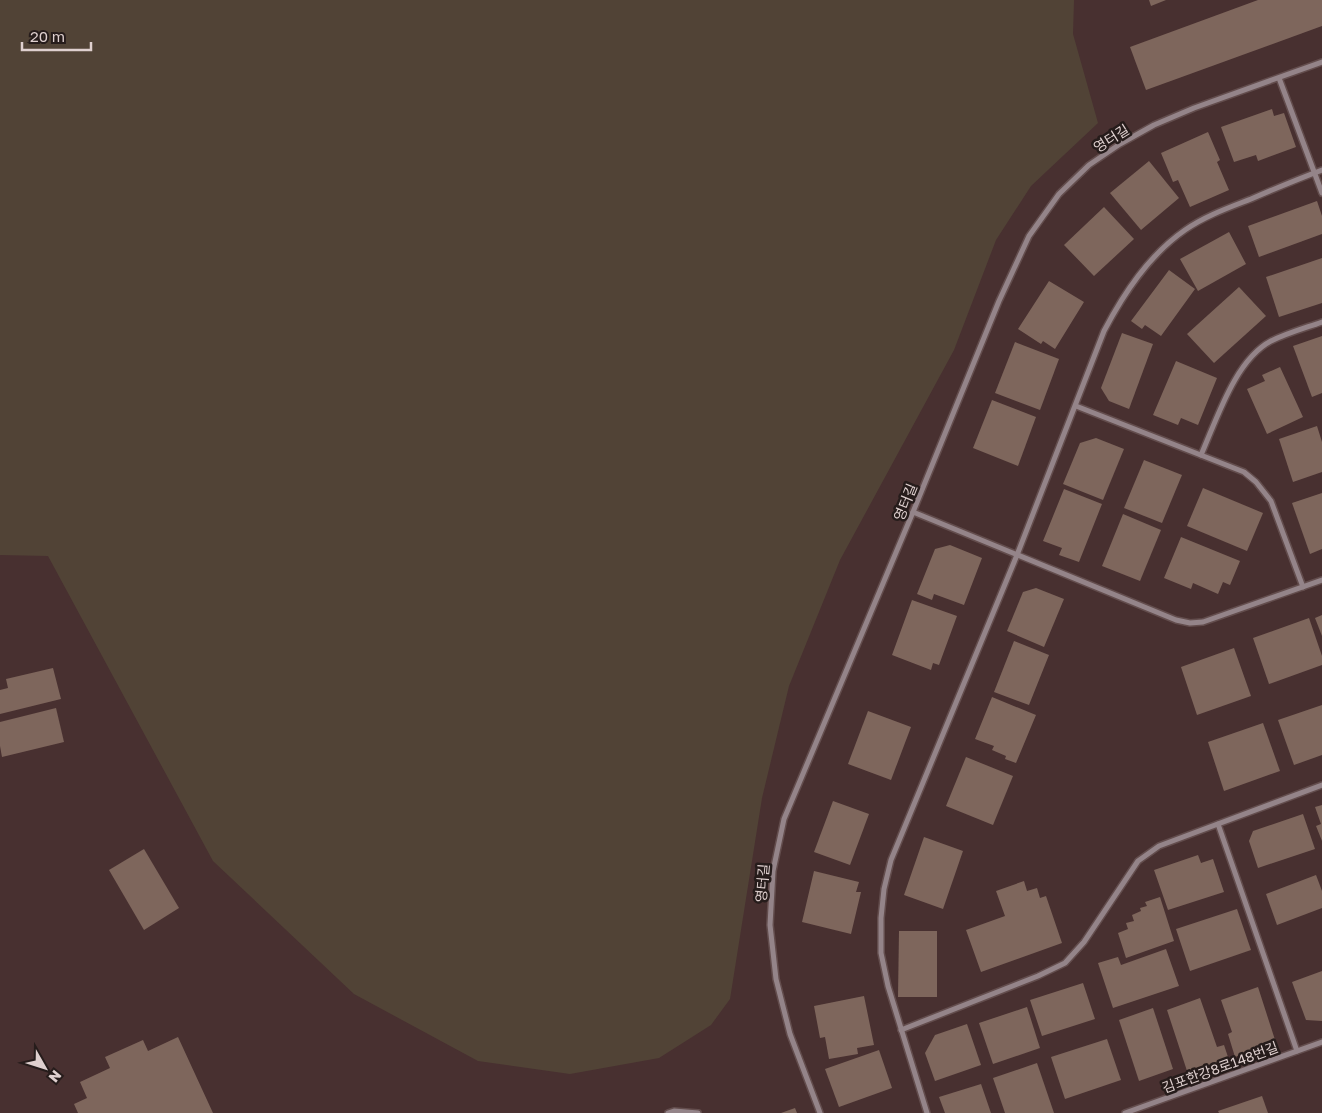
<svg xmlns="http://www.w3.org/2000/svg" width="1322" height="1113" font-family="'Golos Text','Noto Sans KR',sans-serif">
<rect width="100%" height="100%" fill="#483030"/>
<path fill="#514336" d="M 0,0 L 1074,0 L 1073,34 L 1098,123 L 1031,186 L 996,240 L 954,350 L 840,560 L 789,686 L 762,798 L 730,999 L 711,1025 L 659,1058 L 570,1074 L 478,1061 L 354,994 L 213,861 L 48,556 L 0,555 Z"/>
<g fill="#7e665c">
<path d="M 1149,0 L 1166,0 L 1151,6 Z"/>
<path d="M 1258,0 L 1322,0 L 1322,26 L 1146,90 L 1130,47 Z"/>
<path d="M 1272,109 L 1274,116 L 1284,113 L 1296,147 L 1258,161 L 1256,155 L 1234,162 L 1221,127 Z"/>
<path d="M 1208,132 L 1220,160 L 1217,162 L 1229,190 L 1190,207 L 1178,180 L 1173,182 L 1161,153 Z"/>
<path d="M 1149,161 L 1179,198 L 1141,230 L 1110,193 Z"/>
<path d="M 1317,201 L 1322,216 L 1322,234 L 1259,257 L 1248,226 Z"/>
<path d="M 1104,207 L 1134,239 L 1094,276 L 1064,245 Z"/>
<path d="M 1229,232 L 1246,264 L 1198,291 L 1180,259 Z"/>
<path d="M 1322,258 L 1322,303 L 1279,317 L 1266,277 Z"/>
<path d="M 1169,270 L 1195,289 L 1161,336 L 1145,325 L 1142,329 L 1131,321 Z"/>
<path d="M 1049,281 L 1084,302 L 1055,349 L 1043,341 L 1041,344 L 1018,329 Z"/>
<path d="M 1239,287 L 1266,316 L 1214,363 L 1187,334 Z"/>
<path d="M 1122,333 L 1153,344 L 1129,409 L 1109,401 L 1101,388 Z"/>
<path d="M 1322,336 L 1322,393 L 1312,397 L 1293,346 Z"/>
<path d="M 1015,342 L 1059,359 L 1040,410 L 995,393 Z"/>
<path d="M 1176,361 L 1217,378 L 1198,425 L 1181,418 L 1178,425 L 1153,415 Z"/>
<path d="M 1280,367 L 1303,417 L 1267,434 L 1247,389 L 1265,381 L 1262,375 Z"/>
<path d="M 992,400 L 1036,417 L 1018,466 L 973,448 Z"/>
<path d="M 1317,426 L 1322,442 L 1322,472 L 1293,482 L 1279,439 Z"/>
<path d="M 1096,438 L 1124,449 L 1103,500 L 1063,484 L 1080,443 Z"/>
<path d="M 1144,460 L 1182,475 L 1162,523 L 1124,508 Z"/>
<path d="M 1203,488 L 1263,513 L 1247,551 L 1187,526 Z"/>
<path d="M 1064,489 L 1102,504 L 1079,562 L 1059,555 L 1062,548 L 1043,541 Z"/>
<path d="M 1322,493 L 1322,549 L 1310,554 L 1292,503 Z"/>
<path d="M 1123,514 L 1161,530 L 1140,581 L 1102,566 Z"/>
<path d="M 1181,537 L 1240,561 L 1230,585 L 1223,582 L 1218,594 L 1193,583 L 1191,589 L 1164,578 Z"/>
<path d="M 950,545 L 982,558 L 964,605 L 934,594 L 932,600 L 917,594 L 935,549 Z"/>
<path d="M 1036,588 L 1064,599 L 1044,647 L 1007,631 L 1023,592 Z"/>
<path d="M 912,600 L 957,616 L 939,665 L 933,663 L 931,670 L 892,655 Z"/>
<path d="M 1322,615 L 1322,636 L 1315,618 Z"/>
<path d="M 1309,618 L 1322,656 L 1322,665 L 1269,684 L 1253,638 Z"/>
<path d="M 1014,641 L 1049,655 L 1029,705 L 994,692 Z"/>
<path d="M 1234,648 L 1251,696 L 1197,715 L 1181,667 Z"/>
<path d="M 53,668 L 61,699 L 0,714 L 0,690 L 8,688 L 6,679 Z"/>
<path d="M 992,697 L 1036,715 L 1016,763 L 1005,759 L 1006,756 L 992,750 L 994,746 L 975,739 Z"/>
<path d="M 1322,705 L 1322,755 L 1294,765 L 1278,720 Z"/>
<path d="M 56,708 L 64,742 L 2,757 L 0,746 L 0,722 Z"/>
<path d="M 868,711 L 911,727 L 891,780 L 848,764 Z"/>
<path d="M 1263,723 L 1280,771 L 1224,791 L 1208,742 Z"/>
<path d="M 966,757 L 1013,776 L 993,825 L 946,806 Z"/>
<path d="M 833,801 L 869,814 L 850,865 L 814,852 Z"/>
<path d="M 1322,805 L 1322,841 L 1316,826 L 1321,824 L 1315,807 Z"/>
<path d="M 1303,814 L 1315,849 L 1258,868 L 1249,841 L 1253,831 Z"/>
<path d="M 924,837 L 963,851 L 943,909 L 904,895 Z"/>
<path d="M 144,849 L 179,908 L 144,930 L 109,870 Z"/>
<path d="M 1198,855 L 1201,863 L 1213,859 L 1224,892 L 1168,910 L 1154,870 Z"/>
<path d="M 814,871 L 859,882 L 856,892 L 861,892 L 851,934 L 802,922 Z"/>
<path d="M 1316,875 L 1322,891 L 1322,908 L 1277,925 L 1266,894 Z"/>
<path d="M 1024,881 L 1027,891 L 1037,888 L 1040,898 L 1046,896 L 1062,943 L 981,972 L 966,930 L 1005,916 L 996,891 Z"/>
<path d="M 1160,897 L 1174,941 L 1126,958 L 1118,933 L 1128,929 L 1126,923 L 1134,921 L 1132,915 L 1141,911 L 1140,908 L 1147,906 L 1145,902 Z"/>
<path d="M 1237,909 L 1251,950 L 1190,971 L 1176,929 Z"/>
<path d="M 899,931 L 937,931 L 937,997 L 898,997 Z"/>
<path d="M 1166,949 L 1179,986 L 1113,1008 L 1098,963 L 1118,957 L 1121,965 Z"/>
<path d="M 1322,971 L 1322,1021 L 1306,1020 L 1292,982 Z"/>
<path d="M 1083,983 L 1095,1019 L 1042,1036 L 1030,1000 Z"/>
<path d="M 1258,987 L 1276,1043 L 1235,1057 L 1228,1034 L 1232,1032 L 1221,1000 Z"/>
<path d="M 864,996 L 874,1045 L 857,1048 L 858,1054 L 829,1059 L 825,1037 L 820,1038 L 814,1006 Z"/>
<path d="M 1200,998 L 1217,1047 L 1224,1045 L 1229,1060 L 1188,1074 L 1167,1010 Z"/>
<path d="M 1027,1007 L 1040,1048 L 993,1064 L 979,1023 Z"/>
<path d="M 1153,1008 L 1173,1069 L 1139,1081 L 1119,1020 Z"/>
<path d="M 967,1024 L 981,1065 L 935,1081 L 925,1053 L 935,1035 Z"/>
<path d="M 178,1037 L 213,1113 L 78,1113 L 74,1104 L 87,1098 L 80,1082 L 110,1068 L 105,1057 L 143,1040 L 148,1051 Z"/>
<path d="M 1107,1039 L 1121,1080 L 1065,1099 L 1051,1057 Z"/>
<path d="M 879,1050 L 892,1088 L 839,1107 L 825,1069 Z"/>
<path d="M 1037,1063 L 1054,1113 L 1005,1113 L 993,1078 Z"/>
<path d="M 981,1084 L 991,1113 L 945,1113 L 939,1097 Z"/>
<path d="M 1262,1096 L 1268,1113 L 1219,1113 L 1218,1111 Z"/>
<path d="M 795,1108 L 797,1113 L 781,1113 Z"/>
</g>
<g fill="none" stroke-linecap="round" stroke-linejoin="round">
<g stroke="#634d4d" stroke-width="8">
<g id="minor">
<path d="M 1279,78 L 1322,193"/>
<path d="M 1076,406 L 1244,472 L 1256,482 L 1271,501 L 1303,587"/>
<path d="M 1201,455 C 1217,419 1235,360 1271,341 C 1287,333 1305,328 1322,322"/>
<path d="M 913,512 L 1176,620 L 1190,623 L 1203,622 L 1322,580"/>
<path d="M 1218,824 L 1297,1051"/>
<path d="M 901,1030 L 1038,976 L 1065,963 L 1084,942 L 1138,861 L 1159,846 L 1322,785"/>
<path d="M 668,1113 L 674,1111 L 698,1113"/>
<path d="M 820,1113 L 790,1034 L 776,979 L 770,925 L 773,871 L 784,819 L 913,512 L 999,301 L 1029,236 L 1059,194 L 1089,165 L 1120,144 L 1154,125 L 1194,108 L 1322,62"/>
<path d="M 927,1113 L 888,986 L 881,953 L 881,918 L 884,889 L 891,860 L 1017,555 L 1104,331 C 1124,293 1149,255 1185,230 C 1205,216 1228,208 1251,199 C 1274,189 1298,179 1322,170"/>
<path d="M 1125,1113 L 1322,1042"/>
</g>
</g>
<use href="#minor" stroke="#948489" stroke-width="5"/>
</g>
<g text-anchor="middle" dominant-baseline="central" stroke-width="5" stroke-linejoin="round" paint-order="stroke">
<g font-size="14" fill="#dfd0cf" stroke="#261c1b">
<text transform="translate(1111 138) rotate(-32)">영터길</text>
<text transform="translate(905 502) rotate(-68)">영터길</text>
<text transform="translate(762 883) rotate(-85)">영터길</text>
<text transform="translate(1220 1067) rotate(-20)">김포한강8로148번길</text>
</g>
</g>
<g transform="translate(45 1068) rotate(129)" stroke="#261c1b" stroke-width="4" paint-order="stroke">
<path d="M0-4L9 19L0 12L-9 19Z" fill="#dfd0cf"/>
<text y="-8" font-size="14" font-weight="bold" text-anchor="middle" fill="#dfd0cf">N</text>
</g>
<path d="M22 42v8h69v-8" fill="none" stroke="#dfd0cf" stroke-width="2.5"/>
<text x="30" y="42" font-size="15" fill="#dfd0cf" stroke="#261c1b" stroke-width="4" paint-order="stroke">20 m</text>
</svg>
